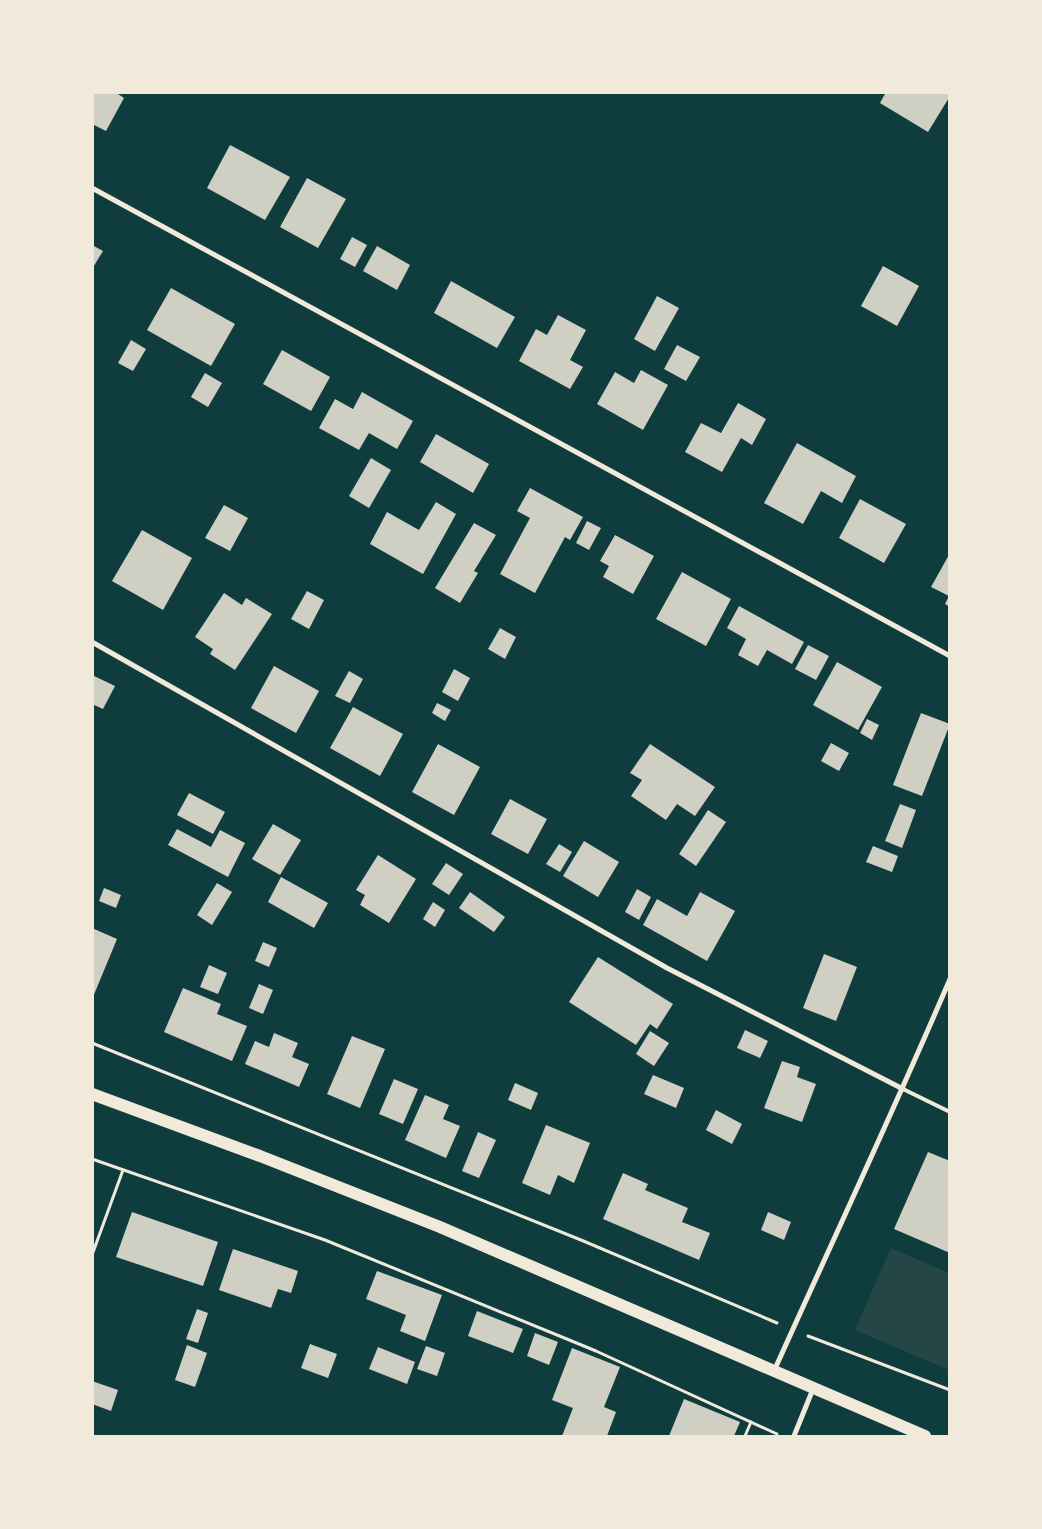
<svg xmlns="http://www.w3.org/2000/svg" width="1042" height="1529" font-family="Helvetica,sans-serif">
<rect width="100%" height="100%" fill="#0f3d3e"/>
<path fill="#244646" d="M 891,1248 L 949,1273 L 949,1370 L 855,1330 Z"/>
<g fill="#cfcfc3">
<path d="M 92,92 L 115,92 L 124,98 L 106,131 L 92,124 Z"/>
<path d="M 886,92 L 950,92 L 950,96 L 928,132 L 880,103 Z"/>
<path d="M 230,145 L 290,177 L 265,220 L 207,188 Z"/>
<path d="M 307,178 L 346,199 L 318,248 L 280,227 Z"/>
<path d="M 352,237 L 367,245 L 355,267 L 340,259 Z"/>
<path d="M 92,245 L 103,251 L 92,269 Z"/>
<path d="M 377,246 L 410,265 L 397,290 L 363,271 Z"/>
<path d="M 883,266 L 919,286 L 897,326 L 861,306 Z"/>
<path d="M 451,281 L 515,317 L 497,348 L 434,313 Z"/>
<path d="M 171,288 L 235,324 L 211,366 L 147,330 Z"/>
<path d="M 657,296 L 679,308 L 655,351 L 634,339 Z"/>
<path d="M 558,315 L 586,330 L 570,360 L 583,367 L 570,389 L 519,361 L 536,329 L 547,335 Z"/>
<path d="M 131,340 L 146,349 L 133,371 L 118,363 Z"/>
<path d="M 677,345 L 700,357 L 686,381 L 664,369 Z"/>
<path d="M 282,350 L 330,377 L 311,411 L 263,384 Z"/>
<path d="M 641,370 L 668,385 L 643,430 L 597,404 L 615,372 L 634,383 Z"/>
<path d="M 205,373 L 222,383 L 208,407 L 191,397 Z"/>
<path d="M 362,392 L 413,421 L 397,449 L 369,433 L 359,450 L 319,428 L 335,399 L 353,409 Z"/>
<path d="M 738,403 L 766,419 L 752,445 L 741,438 L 722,472 L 685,452 L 701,423 L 721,433 Z"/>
<path d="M 436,434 L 489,464 L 473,493 L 420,462 Z"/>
<path d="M 797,443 L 856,476 L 842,503 L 821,491 L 803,524 L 764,503 Z"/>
<path d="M 371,458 L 391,470 L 369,508 L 349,496 Z"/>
<path d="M 530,488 L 583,517 L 570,540 L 565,537 L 535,593 L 500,574 L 530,518 L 517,511 Z"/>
<path d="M 860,499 L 906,524 L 884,563 L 839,538 Z"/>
<path d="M 436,502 L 456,514 L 423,574 L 370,544 L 387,512 L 419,530 Z"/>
<path d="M 224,505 L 248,518 L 230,551 L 205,538 Z"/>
<path d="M 587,521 L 601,528 L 589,550 L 576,543 Z"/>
<path d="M 474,523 L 496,535 L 474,571 L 478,573 L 460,603 L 435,588 Z"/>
<path d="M 142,530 L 192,558 L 163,610 L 112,581 Z"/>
<path d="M 615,535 L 654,556 L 633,594 L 603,577 L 609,566 L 600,561 Z"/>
<path d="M 950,553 L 950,607 L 945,604 L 949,596 L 931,587 Z"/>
<path d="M 682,572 L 731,599 L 706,646 L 656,619 Z"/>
<path d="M 307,591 L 324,600 L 309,629 L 291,619 Z"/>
<path d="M 224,593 L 242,605 L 246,598 L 272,614 L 235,670 L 210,654 L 213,649 L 195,637 Z"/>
<path d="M 739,606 L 804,642 L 792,664 L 767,650 L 758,666 L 738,655 L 746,639 L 727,628 Z"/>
<path d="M 500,628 L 516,637 L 505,659 L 488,649 Z"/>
<path d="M 808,645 L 829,656 L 816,680 L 795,669 Z"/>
<path d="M 837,662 L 882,687 L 858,730 L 813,705 Z"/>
<path d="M 274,666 L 319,691 L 296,733 L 251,708 Z"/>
<path d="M 454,669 L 470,678 L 458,701 L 442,692 Z"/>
<path d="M 349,671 L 363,679 L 350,703 L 335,696 Z"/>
<path d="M 92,675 L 115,686 L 103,709 L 92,704 Z"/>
<path d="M 437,703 L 451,710 L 445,721 L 432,713 Z"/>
<path d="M 353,707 L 403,734 L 380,776 L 330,748 Z"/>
<path d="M 921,713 L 950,724 L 922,796 L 893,785 Z"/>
<path d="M 867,719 L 879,725 L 872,740 L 860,733 Z"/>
<path d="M 831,743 L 849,753 L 839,771 L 821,761 Z"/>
<path d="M 438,744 L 480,767 L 454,815 L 412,792 Z"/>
<path d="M 650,744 L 715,787 L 695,816 L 677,804 L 666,820 L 631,796 L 642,780 L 630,773 Z"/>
<path d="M 189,793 L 225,812 L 213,834 L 177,815 Z"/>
<path d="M 510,799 L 547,819 L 528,854 L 491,834 Z"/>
<path d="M 900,804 L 916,810 L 902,848 L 885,841 Z"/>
<path d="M 708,810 L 726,822 L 696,866 L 679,854 Z"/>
<path d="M 273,824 L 301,840 L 280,875 L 252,859 Z"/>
<path d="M 177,829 L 211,847 L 220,830 L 245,843 L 228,877 L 168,845 Z"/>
<path d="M 584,841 L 619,862 L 598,897 L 563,876 Z"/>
<path d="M 559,844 L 572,852 L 560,872 L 546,864 Z"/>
<path d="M 873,846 L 898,856 L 892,872 L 866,862 Z"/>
<path d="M 378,855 L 416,879 L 389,923 L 360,905 L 365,895 L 356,890 Z"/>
<path d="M 446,863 L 463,874 L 449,895 L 432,884 Z"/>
<path d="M 281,877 L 328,903 L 314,928 L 268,902 Z"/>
<path d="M 217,883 L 232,892 L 212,925 L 197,915 Z"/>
<path d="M 104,888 L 121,895 L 116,908 L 99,901 Z"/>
<path d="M 637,889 L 651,897 L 639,920 L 625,912 Z"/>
<path d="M 470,892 L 505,917 L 494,932 L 459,908 Z"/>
<path d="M 700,892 L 735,911 L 707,961 L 643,925 L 657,899 L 687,916 Z"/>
<path d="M 433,902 L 445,910 L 435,927 L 423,919 Z"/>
<path d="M 92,928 L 117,939 L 93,997 L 92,997 Z"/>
<path d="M 263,942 L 277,948 L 269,967 L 255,961 Z"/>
<path d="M 824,954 L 857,967 L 836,1021 L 803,1008 Z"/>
<path d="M 598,957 L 673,1004 L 657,1029 L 650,1024 L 636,1045 L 569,1002 Z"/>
<path d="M 209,965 L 227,973 L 218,994 L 200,987 Z"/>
<path d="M 259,984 L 273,990 L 263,1014 L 249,1008 Z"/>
<path d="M 183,988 L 221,1004 L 217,1014 L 247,1026 L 232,1061 L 164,1032 Z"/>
<path d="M 745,1030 L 768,1041 L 760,1058 L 737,1048 Z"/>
<path d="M 650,1031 L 669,1043 L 654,1066 L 636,1054 Z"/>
<path d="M 274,1033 L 298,1043 L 292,1057 L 309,1064 L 299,1087 L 245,1064 L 255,1041 L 269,1047 Z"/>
<path d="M 352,1036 L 385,1049 L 360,1108 L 327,1094 Z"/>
<path d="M 782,1061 L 800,1067 L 797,1077 L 816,1084 L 802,1122 L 764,1108 Z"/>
<path d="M 653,1075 L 684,1088 L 676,1108 L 644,1094 Z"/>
<path d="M 394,1079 L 418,1089 L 403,1124 L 379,1114 Z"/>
<path d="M 515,1083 L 538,1093 L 531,1110 L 508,1100 Z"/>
<path d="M 425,1095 L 449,1105 L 443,1119 L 460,1126 L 446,1158 L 405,1140 Z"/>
<path d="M 716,1110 L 742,1124 L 732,1144 L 706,1130 Z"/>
<path d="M 546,1125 L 590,1143 L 574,1183 L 558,1175 L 550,1195 L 522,1183 Z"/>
<path d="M 478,1132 L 496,1140 L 479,1178 L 462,1171 Z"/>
<path d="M 928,1152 L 950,1161 L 950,1253 L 894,1229 Z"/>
<path d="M 623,1173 L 648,1184 L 645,1190 L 688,1208 L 682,1222 L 710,1233 L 699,1260 L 603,1219 Z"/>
<path d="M 132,1212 L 218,1242 L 203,1286 L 116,1257 Z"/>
<path d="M 768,1212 L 791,1222 L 784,1240 L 761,1230 Z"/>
<path d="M 233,1249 L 298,1271 L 291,1293 L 278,1289 L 271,1308 L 219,1290 Z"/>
<path d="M 377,1271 L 442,1295 L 425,1341 L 400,1331 L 406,1315 L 366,1299 Z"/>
<path d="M 197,1309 L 208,1313 L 198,1343 L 186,1339 Z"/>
<path d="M 477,1311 L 523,1329 L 513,1353 L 468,1336 Z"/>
<path d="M 535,1333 L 558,1342 L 549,1365 L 527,1356 Z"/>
<path d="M 310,1344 L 337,1354 L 328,1378 L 301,1368 Z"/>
<path d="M 187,1345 L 207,1353 L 195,1387 L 175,1380 Z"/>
<path d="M 426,1346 L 445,1353 L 437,1376 L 417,1369 Z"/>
<path d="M 378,1347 L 415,1362 L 407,1384 L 369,1369 Z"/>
<path d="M 572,1348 L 620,1367 L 604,1407 L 616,1412 L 607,1436 L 562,1436 L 573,1408 L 552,1400 Z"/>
<path d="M 92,1381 L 118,1390 L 111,1411 L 92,1404 Z"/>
<path d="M 684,1399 L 740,1422 L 734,1436 L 669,1436 Z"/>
</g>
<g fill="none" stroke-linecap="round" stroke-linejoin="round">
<g stroke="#f1e9da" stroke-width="3">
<path d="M 92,1043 L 581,1240 L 777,1323"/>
<path d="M 92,1159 L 325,1240 L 596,1351 L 777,1434"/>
<path d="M 92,1255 L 123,1170"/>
<path d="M 808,1336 L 950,1390"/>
<path d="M 745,1436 L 751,1422"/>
</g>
<path stroke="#f1e9da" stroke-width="4" d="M 903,1089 L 950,1112"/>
<g stroke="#f1e9da" stroke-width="5">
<path d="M 92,188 L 950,656"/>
<path d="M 92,642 L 667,968 L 903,1089"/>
<path d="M 774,1371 C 833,1240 894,1110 950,979"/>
<path d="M 794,1436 L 813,1389"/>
</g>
<path stroke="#f1e9da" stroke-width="12" d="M 92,1094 L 260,1156 L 440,1227 L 925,1436"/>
</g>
<rect width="1042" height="1529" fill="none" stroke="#f1e9da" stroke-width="188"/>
</svg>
